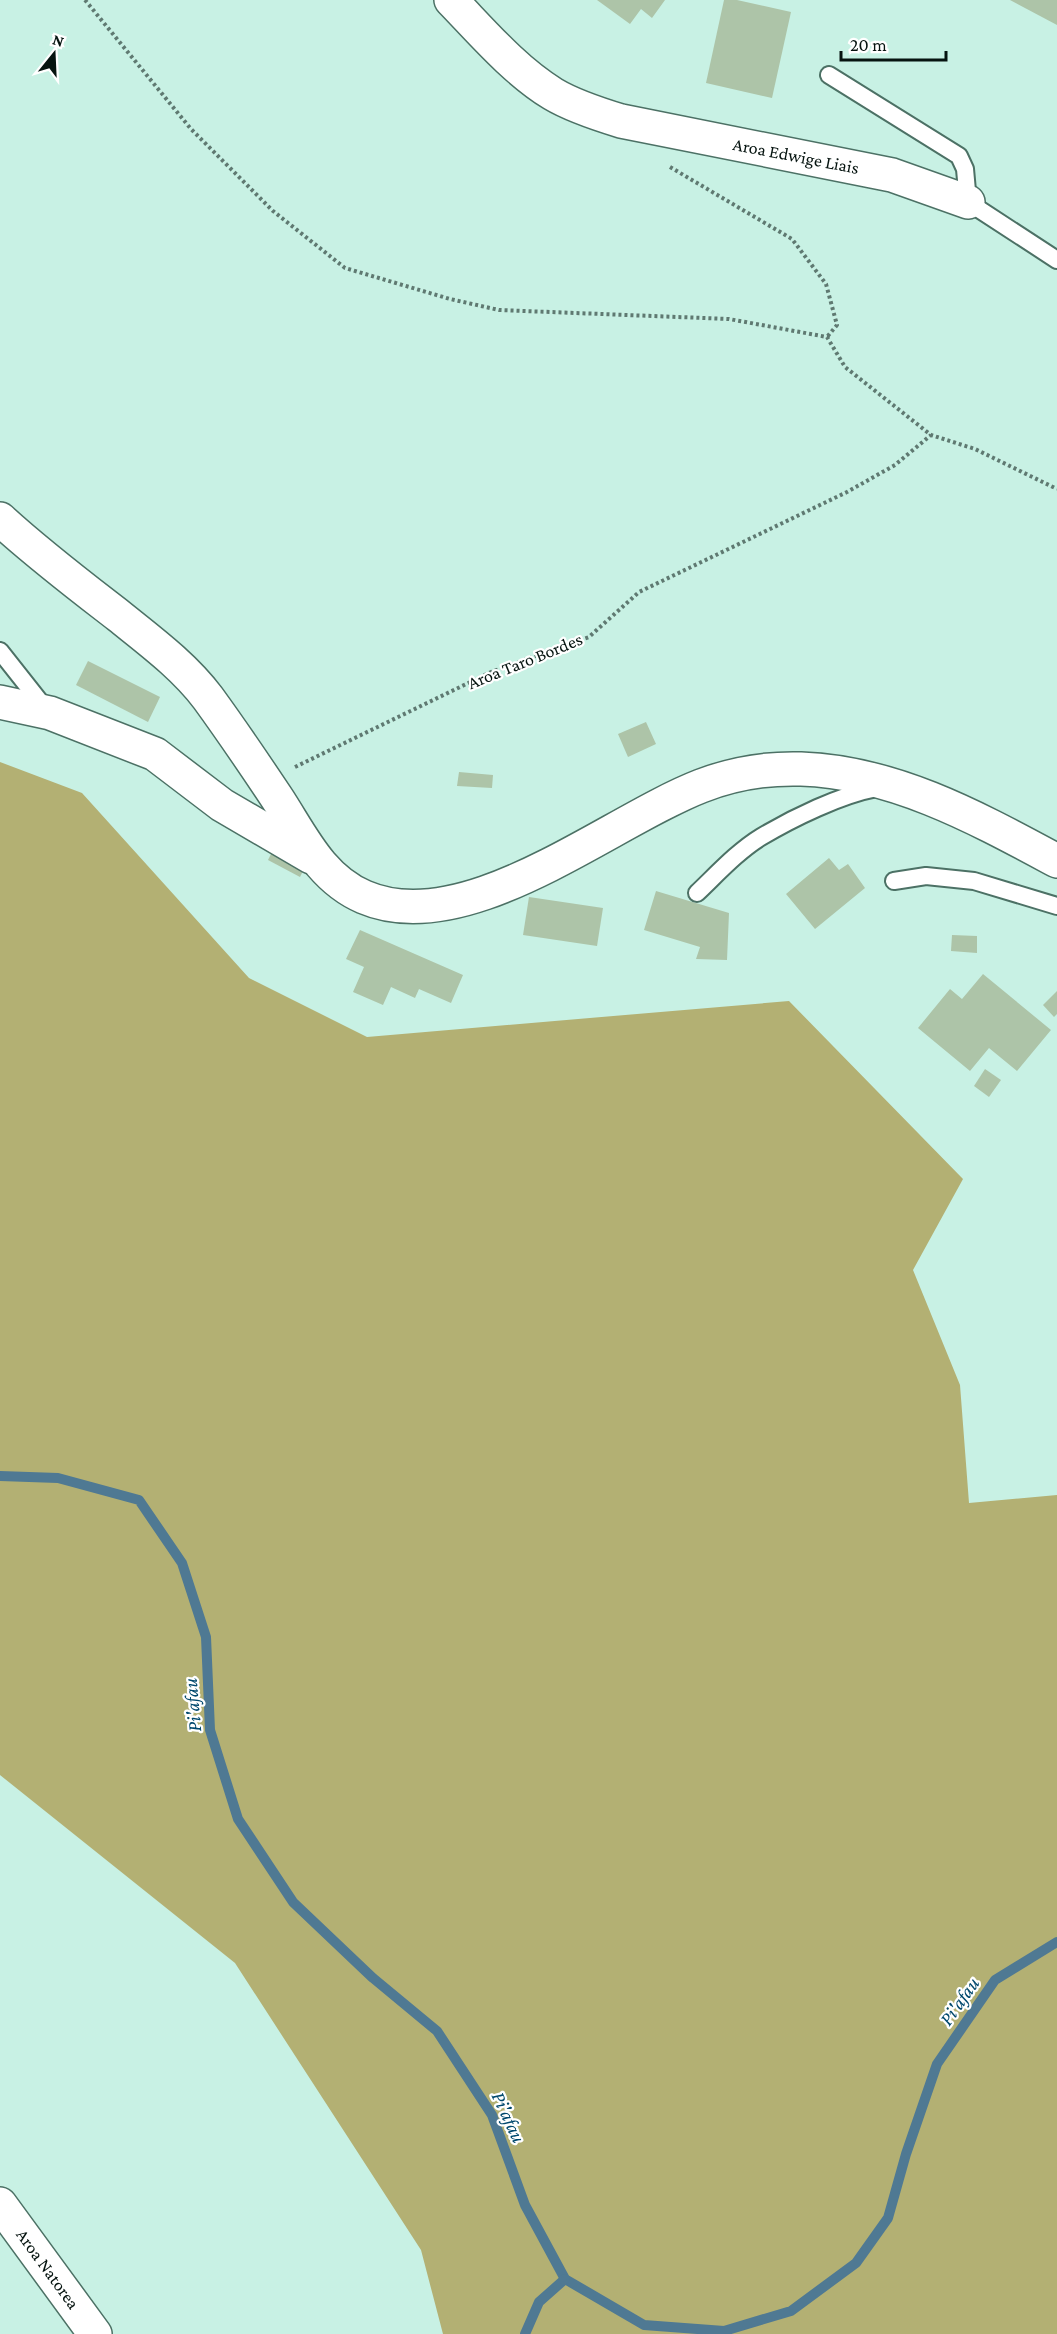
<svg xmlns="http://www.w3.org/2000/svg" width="1057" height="2334" font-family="'Crimson Pro',serif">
<rect width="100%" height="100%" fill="#c8f1e4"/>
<path fill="#b3b073" d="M 0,762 L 82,793 L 249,978 L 367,1037 L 789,1001 L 963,1179 L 913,1270 L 960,1385 L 969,1503 L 1057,1495 L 1057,2334 L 443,2334 L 421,2250 L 235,1963 L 0,1775 Z"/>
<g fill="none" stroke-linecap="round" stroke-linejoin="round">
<g stroke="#4f7993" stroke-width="10">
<path d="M 0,1476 L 58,1478 L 139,1500 L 182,1563 L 206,1637 L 210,1730 L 238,1819 L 293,1902 L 373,1978 L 437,2031 L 492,2115 L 525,2205 L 565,2279 L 644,2325 L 724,2331 L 791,2311 L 856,2263 L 888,2218 L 906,2154 L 937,2064 L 995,1980 L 1057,1942"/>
<path d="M 525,2334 L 539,2302 L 565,2279"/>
</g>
</g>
<g fill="#adc4a8">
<path d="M 597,0 L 665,0 L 652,18 L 641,9 L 630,24 Z"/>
<path d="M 724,0 L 737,0 L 791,12 L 772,98 L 706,83 Z"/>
<path d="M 1010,0 L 1057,0 L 1057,25 Z"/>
<path d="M 88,661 L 160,697 L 148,722 L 76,685 Z"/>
<path d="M 646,722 L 656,744 L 628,757 L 618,734 Z"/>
<path d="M 459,772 L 493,775 L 492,788 L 457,786 Z"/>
<path d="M 274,848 L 306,865 L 300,877 L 268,860 Z"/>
<path d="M 829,858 L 839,870 L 848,864 L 865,888 L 815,929 L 786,894 Z"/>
<path d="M 656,891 L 729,913 L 727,960 L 696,959 L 700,947 L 644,930 Z"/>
<path d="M 529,897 L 603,908 L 597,946 L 523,935 Z"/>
<path d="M 360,930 L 463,975 L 451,1003 L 419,989 L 415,998 L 391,987 L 383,1005 L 353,992 L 364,967 L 346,959 Z"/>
<path d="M 952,935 L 977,936 L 977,953 L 951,951 Z"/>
<path d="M 983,974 L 1051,1030 L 1017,1071 L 989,1048 L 970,1071 L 918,1028 L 950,989 L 962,999 Z"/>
<path d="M 1057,991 L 1057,1014 L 1054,1017 L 1043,1005 Z"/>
<path d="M 985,1069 L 1001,1080 L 989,1097 L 974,1086 Z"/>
</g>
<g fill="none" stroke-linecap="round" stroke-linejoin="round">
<g stroke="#4c7165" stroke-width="20">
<g id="lane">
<path d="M 829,75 L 959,156 L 965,169 L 968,202 L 1057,260"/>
<path d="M 0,651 L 45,708"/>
<path d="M 894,881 L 926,876 L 974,881 L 1057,906"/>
<path d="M 697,893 C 717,874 738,851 761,837 C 793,818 840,795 877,788"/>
</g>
</g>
<g stroke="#4c7165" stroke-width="36">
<g id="street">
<path d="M 451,0 C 482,32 514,70 553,94 C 573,106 598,114 621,121 L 892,175 L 968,202"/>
<path d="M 0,519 C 38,554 79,585 119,616 C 150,641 184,666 208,698 C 232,731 255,765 277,798 C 302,836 320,878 364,897 C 466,941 608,822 701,786 C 732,774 768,768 801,769 C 894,772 977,818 1057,861"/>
<path d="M 0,702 L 50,713 L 155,754 L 222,805 L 311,857"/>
<path d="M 0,2204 L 95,2334"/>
</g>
</g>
<g stroke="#5f7971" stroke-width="4" stroke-dasharray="3 3" stroke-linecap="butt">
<path d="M 85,0 L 191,129 L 273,211 L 345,268 L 450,299 L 499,310 L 729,319 L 827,337 L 845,367 L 931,435 L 975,449 L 1057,489"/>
<path d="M 670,167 L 792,239 L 826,284 L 837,325 L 827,337"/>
<path d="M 295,767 L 491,672 L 589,637 L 639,592 L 847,492 L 895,465 L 931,435"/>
</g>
<use href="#lane" stroke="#fff" stroke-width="16"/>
<use href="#street" stroke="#fff" stroke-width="33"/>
</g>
<g text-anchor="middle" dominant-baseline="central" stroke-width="4.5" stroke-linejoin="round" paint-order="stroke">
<g font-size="18" fill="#061410" stroke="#fff">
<text transform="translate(796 156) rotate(11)">Aroa Edwige Liais</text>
<text transform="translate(525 661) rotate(-22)">Aroa Taro Bordes</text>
<text transform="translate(48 2269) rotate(54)">Aroa Natorea</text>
</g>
<g font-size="20" font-style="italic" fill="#00486d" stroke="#fff">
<text transform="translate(192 1705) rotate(-95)">Pi'afau</text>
<text transform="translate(959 2001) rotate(-55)">Pi'afau</text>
<text transform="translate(509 2117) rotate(65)">Pi'afau</text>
</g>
</g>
<g transform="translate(54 54) rotate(18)" stroke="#ffffff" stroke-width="4.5" paint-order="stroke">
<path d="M0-4.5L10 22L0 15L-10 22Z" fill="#061410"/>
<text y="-9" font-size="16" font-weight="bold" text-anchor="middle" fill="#061410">N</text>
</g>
<path d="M841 51v9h105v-9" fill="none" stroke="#061410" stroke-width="3"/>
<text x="850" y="51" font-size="18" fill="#061410" stroke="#ffffff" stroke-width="4.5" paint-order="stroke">20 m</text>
</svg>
